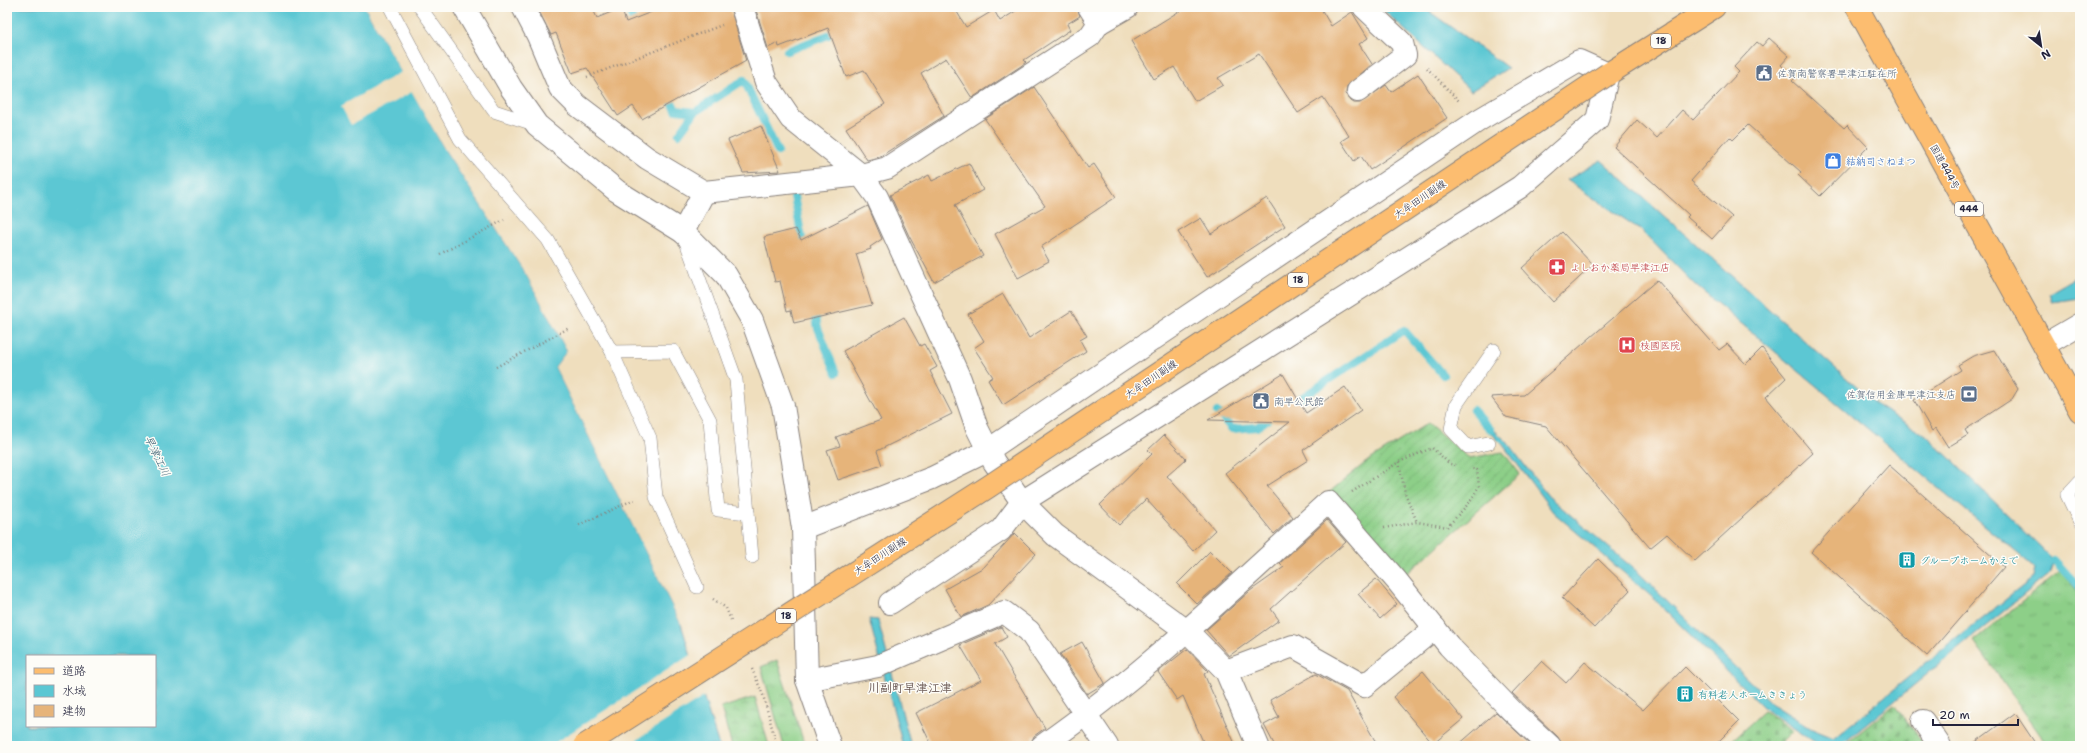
<svg xmlns="http://www.w3.org/2000/svg" width="2087" height="753" font-family="'Shantell Sans','Klee One',sans-serif">
<defs>
<pattern id="grass-tufts" width="24" height="20" patternUnits="userSpaceOnUse"><rect width="24" height="20" fill="#8dcf88"/><path d="M3 7l-1-3M5 7V3M7 7l1-3M15 17l-1-3M17 17v-4M19 17l1-3" fill="none" stroke="#79b176"/></pattern>
<pattern id="wetland-marsh" width="20" height="14" patternUnits="userSpaceOnUse"><rect width="20" height="14" fill="#8dcf88"/><path d="M1 5h8M5 5V1M11 12h8M15 12V8" fill="none" stroke="#79b176"/></pattern>
<pattern id="cemetery-stones" width="16" height="16" patternUnits="userSpaceOnUse"><rect width="16" height="16" fill="#8dcf88"/><path d="M2 7V4a2 2 0 0 1 4 0v3zM10 15v-3a2 2 0 0 1 4 0v3z" fill="#79b176"/></pattern>
<pattern id="garden-furrows" width="10" height="10" patternUnits="userSpaceOnUse"><rect width="10" height="10" fill="#8dcf88"/><path d="M-1 1l2-2M0 10L10 0M9 11l2-2" fill="none" stroke="#79b176"/></pattern>
</defs>
<rect width="100%" height="100%" fill="#fdfcf7"/>
<filter id="ink" filterUnits="userSpaceOnUse"><feTurbulence type="fractalNoise" baseFrequency=".025" numOctaves="2"/><feDisplacementMap in="SourceGraphic" scale="8" xChannelSelector="R" yChannelSelector="G"/><feConvolveMatrix kernelMatrix="1 2 1 2 8 2 1 2 1" color-interpolation-filters="sRGB"/></filter>
<filter id="wash" filterUnits="userSpaceOnUse"><feTurbulence type="fractalNoise" baseFrequency=".012" numOctaves="4" result="noise"/><feDisplacementMap in="SourceGraphic" scale="16" xChannelSelector="R" yChannelSelector="G"/><feGaussianBlur stdDeviation="0.9" result="paint"/><feColorMatrix in="noise" values="0 0 0 0 0 0 0 0 0 0 0 0 0 0 0 0 0 1.4 0 .05"/><feComposite in="paint" operator="in"/></filter>
<g filter="url(#wash)">
<rect width="100%" height="100%" fill="#efdebd"/>
<g fill="url(#grass-tufts)" stroke="#587862">
<path d="M 2060,571 L 2080,595 L 2080,745 L 2078,746 L 2048,746 L 1974,641 Z"/>
<path d="M 777,660 L 805,746 L 784,746 L 761,667 Z"/>
</g>
<path fill="url(#wetland-marsh)" stroke="#587862" d="M 755,697 L 769,746 L 732,746 L 721,708 Z"/>
<g fill="url(#cemetery-stones)" stroke="#587862">
<path d="M 1894,705 L 1926,746 L 1851,746 L 1848,742 Z"/>
<path d="M 1764,711 L 1793,731 L 1778,746 L 1726,746 Z"/>
</g>
<path fill="url(#garden-furrows)" stroke="#587862" d="M 1428,423 L 1469,458 L 1503,452 L 1520,474 L 1405,575 L 1327,494 L 1365,463 Z"/>
<g fill="#5bc7d3" stroke="#3e7487" fill-rule="evenodd">
<path d="M 7,7 L 365,7 L 445,150 L 527,276 L 567,351 L 555,367 L 681,624 L 719,746 L 7,746 ZM 27,656 L 155,656 L 155,726 L 27,726 Z"/>
<path d="M 1380,7 L 1423,7 L 1508,68 L 1471,91 Z"/>
<path d="M 1601,160 L 1879,407 L 1927,436 L 2054,560 L 2049,574 L 1840,746 L 1821,746 L 1766,710 L 1652,597 L 1553,512 L 1503,445 L 1490,432 L 1493,429 L 1507,442 L 1548,496 L 1640,574 L 1774,705 L 1812,729 L 1834,738 L 1938,653 L 2033,578 L 2035,568 L 1695,285 L 1642,231 L 1567,180 Z"/>
<path d="M 2080,275 L 2080,298 L 2052,302 L 2049,293 Z"/>
<path d="M 869,619 L 878,620 L 911,746 L 903,746 Z"/>
</g>
<g fill="#efdebd">
<path d="M 365,7 L 367,7 L 446,149 L 528,275 L 569,350 L 558,367 L 683,623 L 681,624 L 555,367 L 567,351 L 527,276 L 445,150 L 412,92 L 351,125 L 341,106 L 401,72 Z"/>
<path d="M 692,654 L 705,696 L 627,746 L 550,746 Z"/>
</g>
<g fill="none" stroke-linecap="round" stroke-linejoin="round">
<g stroke="#5bc7d3" stroke-width="8">
<path d="M 628,7 L 636,29"/>
<path d="M 787,51 L 839,31"/>
<path d="M 667,92 L 676,110 L 695,112"/>
<path d="M 679,134 L 695,112 L 744,80 L 778,152"/>
<path d="M 794,196 L 804,249"/>
<path d="M 814,307 L 818,328 L 836,373"/>
<path d="M 1289,406 L 1404,330 L 1443,375"/>
<path d="M 1473,410 L 1491,430"/>
<path d="M 1217,412 L 1232,429 L 1257,427 L 1274,415"/>
<path d="M 2054,560 L 2080,588"/>
</g>
</g>
<g id="blocks">
<g fill="#e6b47a">
<path d="M 537,7 L 592,7 L 597,18 L 621,8 L 626,22 L 664,7 L 730,7 L 746,61 L 642,119 L 633,106 L 618,116 L 587,68 L 572,73 L 556,33 L 551,35 Z"/>
<path d="M 755,7 L 954,7 L 966,27 L 994,10 L 1000,21 L 1022,7 L 1077,7 L 1080,16 L 1067,24 L 1070,30 L 1024,60 L 1026,62 L 1021,66 L 972,98 L 946,58 L 921,73 L 944,116 L 879,157 L 867,160 L 846,128 L 885,104 L 864,70 L 846,77 L 828,28 L 779,47 L 778,43 L 768,48 Z"/>
<path d="M 1186,7 L 1320,7 L 1331,26 L 1352,12 L 1368,38 L 1359,44 L 1372,64 L 1347,86 L 1346,93 L 1348,99 L 1354,103 L 1360,103 L 1386,85 L 1391,92 L 1418,74 L 1447,118 L 1370,170 L 1361,156 L 1354,161 L 1341,141 L 1349,136 L 1323,97 L 1298,113 L 1259,54 L 1218,78 L 1223,85 L 1195,101 L 1174,67 L 1154,79 L 1131,41 Z"/>
<path d="M 1769,38 L 1789,56 L 1781,65 L 1795,78 L 1792,81 L 1844,128 L 1847,125 L 1868,147 L 1820,196 L 1798,175 L 1801,172 L 1748,125 L 1733,140 L 1730,137 L 1691,181 L 1732,217 L 1712,239 L 1687,217 L 1689,215 L 1614,147 L 1637,120 L 1657,138 L 1682,110 L 1693,120 L 1739,72 L 1734,67 L 1757,42 L 1762,46 Z"/>
<path d="M 1034,87 L 1088,168 L 1094,164 L 1116,197 L 1041,247 L 1049,261 L 1018,278 L 995,234 L 1045,206 L 985,119 Z"/>
<path d="M 761,126 L 780,171 L 743,173 L 728,140 Z"/>
<path d="M 969,163 L 983,190 L 955,205 L 983,256 L 934,282 L 909,236 L 890,195 L 929,175 L 932,181 Z"/>
<path d="M 1267,198 L 1285,226 L 1207,277 L 1178,232 L 1201,218 L 1211,234 Z"/>
<path d="M 868,206 L 882,239 L 870,247 L 871,249 L 856,254 L 872,305 L 794,323 L 791,310 L 787,311 L 780,281 L 775,282 L 764,237 L 796,229 L 801,240 Z"/>
<path d="M 1562,232 L 1593,265 L 1553,302 L 1522,268 Z"/>
<path d="M 1657,280 L 1719,350 L 1727,344 L 1746,364 L 1762,348 L 1786,378 L 1766,397 L 1813,453 L 1695,561 L 1667,534 L 1650,548 L 1546,426 L 1506,417 L 1491,397 L 1524,395 Z"/>
<path d="M 1003,294 L 1029,338 L 1071,311 L 1087,336 L 1080,340 L 1086,351 L 1003,405 L 988,380 L 993,377 L 974,348 L 984,341 L 968,314 Z"/>
<path d="M 904,317 L 920,346 L 924,344 L 937,367 L 930,371 L 952,414 L 877,451 L 882,465 L 838,480 L 827,450 L 840,446 L 836,437 L 881,420 L 843,351 Z"/>
<path d="M 1994,350 L 2018,389 L 2012,399 L 1965,430 L 1968,435 L 1948,447 L 1936,428 L 1932,431 L 1914,400 L 1961,370 L 1958,365 L 1973,356 Z"/>
<path d="M 1283,374 L 1306,413 L 1345,387 L 1361,410 L 1303,450 L 1308,460 L 1267,486 L 1293,517 L 1274,534 L 1225,473 L 1290,422 L 1208,420 Z"/>
<path d="M 1164,435 L 1186,459 L 1167,476 L 1215,530 L 1193,551 L 1146,499 L 1119,525 L 1100,505 L 1152,454 L 1148,450 Z"/>
<path d="M 1889,465 L 2004,567 L 1927,656 L 1811,552 Z"/>
<path d="M 1327,520 L 1346,542 L 1271,609 L 1279,620 L 1229,656 L 1206,630 L 1250,591 L 1284,567 L 1280,563 Z"/>
<path d="M 1015,533 L 1036,554 L 988,605 L 961,617 L 945,589 L 984,567 Z"/>
<path d="M 1210,551 L 1232,573 L 1197,604 L 1177,584 Z"/>
<path d="M 1598,559 L 1630,590 L 1594,628 L 1562,598 Z"/>
<path d="M 1376,579 L 1397,604 L 1380,619 L 1358,594 Z"/>
<path d="M 1001,627 L 1007,637 L 995,644 L 1045,728 L 1034,736 L 1030,746 L 932,746 L 916,713 L 981,680 L 960,645 Z"/>
<path d="M 1082,642 L 1105,683 L 1087,694 L 1060,654 Z"/>
<path d="M 1187,649 L 1208,671 L 1204,674 L 1236,746 L 1205,746 L 1183,696 L 1177,700 L 1158,672 Z"/>
<path d="M 1542,661 L 1566,683 L 1585,662 L 1643,710 L 1685,667 L 1739,721 L 1714,746 L 1562,746 L 1558,737 L 1512,693 Z"/>
<path d="M 1423,671 L 1463,719 L 1433,744 L 1393,697 Z"/>
<path d="M 1316,674 L 1347,691 L 1378,746 L 1275,746 L 1264,725 L 1279,717 L 1270,700 Z"/>
<path d="M 1496,712 L 1532,746 L 1457,746 Z"/>
<path d="M 2015,713 L 2037,746 L 1970,746 Z"/>
</g>
</g>
</g>
<g filter="url(#ink)">
<use href="#blocks" fill-opacity="0" stroke="#88807c" stroke-width="1"/>
<g fill="none" stroke-linecap="round" stroke-linejoin="round">
<g stroke="#88807c" stroke-width="14">
<g id="lane">
<path d="M 390,7 L 460,139 L 548,240 L 612,352 L 650,438 L 656,497 L 697,587"/>
<path d="M 420,7 L 494,111 L 537,125"/>
<path d="M 685,239 L 736,380 L 752,557"/>
<path d="M 612,352 L 673,351 L 710,420 L 718,510 L 748,513"/>
<path d="M 1489,443 L 1468,447 L 1451,429 L 1456,405 L 1494,350"/>
<path d="M 2080,481 L 2067,495 L 2080,522"/>
</g>
</g>
<g stroke="#88807c" stroke-width="24">
<g id="street">
<path d="M 464,7 L 511,88 L 537,125 L 617,191 L 683,232"/>
<path d="M 523,7 L 538,36 L 560,88 L 577,105 L 647,158 L 704,192 L 861,175 L 887,168 L 1090,36 L 1099,23 L 1127,7"/>
<path d="M 742,7 L 766,82 L 791,119 L 861,175 L 877,197 L 960,379 L 977,428 L 994,462 L 1022,502 L 1055,535 L 1188,632 L 1226,671 L 1258,746"/>
<path d="M 1089,7 L 1099,23"/>
<path d="M 1358,91 L 1405,55 L 1402,43 L 1364,7"/>
<path d="M 704,192 L 683,232 L 726,275 L 752,320 L 783,406 L 803,528 L 807,680 L 830,746"/>
<path d="M 2044,345 L 2080,324"/>
<path d="M 803,528 L 932,478 L 987,451 L 1479,120 L 1579,61 L 1608,74 L 1597,120 L 1520,187 L 1022,502 L 1001,530 L 890,603"/>
<path d="M 1226,671 L 1293,646 L 1364,686 L 1435,628"/>
<path d="M 807,680 L 878,666 L 1004,612 L 1029,631 L 1107,746"/>
<path d="M 1923,721 L 1940,746"/>
<path d="M 1042,746 C 1145,674 1235,587 1328,502 L 1397,581 L 1449,646 L 1512,711 L 1550,746"/>
</g>
</g>
<g stroke="#88807c" stroke-width="24">
<path id="primary" d="M 1608,74 L 1714,7"/>
</g>
<g stroke="#88807c" stroke-width="24">
<path id="highway" d="M 1857,7 L 2080,411"/>
</g>
<g stroke="#88807c" stroke-width="2.5" stroke-dasharray="1 3" stroke-linecap="butt">
<path d="M 298,7 L 299,7"/>
<path d="M 1427,68 L 1460,102"/>
<path d="M 587,77 L 722,25"/>
<path d="M 440,254 L 504,220"/>
<path d="M 496,367 L 569,328"/>
<path d="M 1399,462 L 1405,493 L 1417,522"/>
<path d="M 1352,492 L 1399,462 L 1432,448 L 1450,464 L 1456,465"/>
<path d="M 579,525 L 635,499"/>
<path d="M 1384,528 L 1417,522 L 1447,527 L 1470,502 L 1479,486 L 1477,470 L 1472,469"/>
<path d="M 713,599 L 726,608 L 731,620"/>
<path d="M 752,669 L 763,695 L 777,746"/>
</g>
<use href="#lane" stroke="#fff" stroke-width="13"/>
<use href="#street" stroke="#fff" stroke-width="22"/>
<use href="#primary" stroke="#fcbd6f" stroke-width="22"/>
<use href="#highway" stroke="#fcbd6f" stroke-width="22"/>
<g stroke="#88807c" stroke-width="24" stroke-linecap="butt">
<path id="primary-bridge" d="M 584,746 L 988,487 L 1608,74"/>
</g>
<use href="#primary-bridge" stroke="#fcbd6f" stroke-width="22"/>
</g>
</g>
<defs>
<g id="civic-square" transform="scale(0.9)"><rect x="-9" y="-9" width="18" height="18" rx="4" fill="#5c6f8a" stroke="#fdfcf7"/><path d="M-.6-6.5H3V-4.5H.6V-3L4-1V1h2V6H-6V1h2V-1L-.6-3ZM-1.2 2.5V6h2.4V2.5Z" fill="#fff"/></g>
<g id="shop-square" transform="scale(0.9)"><rect x="-9" y="-9" width="18" height="18" rx="4" fill="#3f7fe0" stroke="#fdfcf7"/><path d="M-5-2.5h2.3a2.7 3.5 0 0 1 5.4 0H5L5.5 6h-11ZM-1.5-2.5h3a1.5 2.3 0 0 0-3 0Z" fill="#fff"/></g>
<g id="pharmacy-square" transform="scale(0.9)"><rect x="-9" y="-9" width="18" height="18" rx="4" fill="#e0444e" stroke="#fdfcf7"/><path d="M-2-6h4v4h4v4h-4v4h-4v-4h-4v-4h4Z" fill="#fff"/></g>
<g id="hospital-square" transform="scale(0.9)"><rect x="-9" y="-9" width="18" height="18" rx="4" fill="#e0444e" stroke="#fdfcf7"/><path d="M-5-5h3v3.5h4V-5h3V5h-3V1.5h-4V5h-3Z" fill="#fff"/></g>
<g id="bank-square" transform="scale(0.9)"><rect x="-9" y="-9" width="18" height="18" rx="4" fill="#5c6f8a" stroke="#fdfcf7"/><path d="M-6-4H6V4H-6ZM0-2.3a2.3 2.3 0 1 0 0 4.6a2.3 2.3 0 1 0 0-4.6Z" fill="#fff"/></g>
<g id="building-square" transform="scale(0.9)"><rect x="-9" y="-9" width="18" height="18" rx="4" fill="#0f9aa8" stroke="#fdfcf7"/><path d="M-4-6H4V6H1V3H-1V6H-4ZM-2.5-4.3h1.7v1.8h-1.7ZM.8-4.3h1.7v1.8H.8ZM-2.5-1h1.7V.8h-1.7ZM.8-1h1.7V.8H.8Z" fill="#fff"/></g>
</defs>
<g fill-rule="evenodd">
<use href="#civic-square" x="1764" y="73"/>
<use href="#shop-square" x="1833" y="161"/>
<use href="#pharmacy-square" x="1557" y="267"/>
<use href="#hospital-square" x="1627" y="345"/>
<use href="#bank-square" x="1969" y="394"/>
<use href="#civic-square" x="1261" y="401"/>
<use href="#building-square" x="1907" y="560"/>
<use href="#building-square" x="1685" y="694"/>
</g>
<g text-anchor="middle" dominant-baseline="central" stroke-width="3" stroke-linejoin="round" paint-order="stroke">
<g fill="#fdfcf7" stroke="#646373" stroke-width="1">
<rect x="1651" y="34" width="20" height="14" rx="3"/>
<rect x="1955" y="202" width="28" height="14" rx="3"/>
<rect x="1288" y="273" width="20" height="14" rx="3"/>
<rect x="776" y="609" width="20" height="14" rx="3"/>
</g>
<g font-size="9" font-weight="bold" fill="#22223b">
<text x="1661" y="41">18</text>
<text x="1969" y="209">444</text>
<text x="1298" y="280">18</text>
<text x="786" y="616">18</text>
</g>
<g font-size="10" fill="#4e5e75" stroke="#fdfcf7" text-anchor="start">
<text x="1777" y="73">佐賀南警察署早津江駐在所</text>
<text x="1956" y="394" text-anchor="end">佐賀信用金庫早津江支店</text>
<text x="1274" y="401">南早公民館</text>
</g>
<g font-size="10" fill="#366cbe" stroke="#fdfcf7" text-anchor="start">
<text x="1846" y="161">結納司さねまつ</text>
</g>
<g font-size="10" fill="#22223b" stroke="#fdfcf7">
<text transform="translate(1945 167) rotate(61)">国道444号</text>
<text transform="translate(1420 199) rotate(-34)">大牟田川副線</text>
<text transform="translate(1151 379) rotate(-34)">大牟田川副線</text>
<text transform="translate(880 556) rotate(-33)">大牟田川副線</text>
</g>
<g font-size="10" fill="#be3a42" stroke="#fdfcf7" text-anchor="start">
<text x="1570" y="267">よしおか薬局早津江店</text>
<text x="1640" y="345">枝國医院</text>
</g>
<g font-size="10" fill="#0d838f" stroke="#fdfcf7" text-anchor="start">
<text x="1920" y="560">グループホームかえで</text>
<text x="1698" y="694">有料老人ホームききょう</text>
</g>
<g font-size="11" font-style="italic" fill="#365c70" stroke="#fdfcf7">
<text transform="translate(157 456) rotate(64)">早津江川</text>
</g>
<g font-size="12" font-weight="bold" fill="#675551" stroke="#fdfcf7">
<text x="910" y="688">川副町早津江津</text>
</g>
</g>
<rect width="2087" height="753" fill="none" stroke="#fdfcf7" stroke-width="24"/>
<rect x="26" y="655" width="130" height="72" fill="#fdfcf7" stroke="#a5a5ac"/>
<rect x="34" y="668" width="20" height="6" fill="#fcbd6f" stroke="#a5a5ac"/>
<text x="62" y="675" font-size="12" fill="#22223b">道路</text>
<rect x="34" y="685" width="20" height="12" fill="#5bc7d3" stroke="#a5a5ac"/>
<text x="62" y="695" font-size="12" fill="#22223b">水域</text>
<rect x="34" y="705" width="20" height="12" fill="#e6b47a" stroke="#a5a5ac"/>
<text x="62" y="715" font-size="12" fill="#22223b">建物</text>
<g transform="translate(2041 46) rotate(150)" stroke="#fdfcf7" stroke-width="3" paint-order="stroke">
<path d="M0-3L7 15L0 10L-7 15Z" fill="#22223b"/>
<text y="-6" font-size="11" font-weight="bold" text-anchor="middle" fill="#22223b">N</text>
</g>
<path d="M1933 719v6h85v-6" fill="none" stroke="#22223b" stroke-width="2"/>
<text x="1939" y="719" font-size="12" fill="#22223b" stroke="#fdfcf7" stroke-width="3" paint-order="stroke">20 m</text>
</svg>
